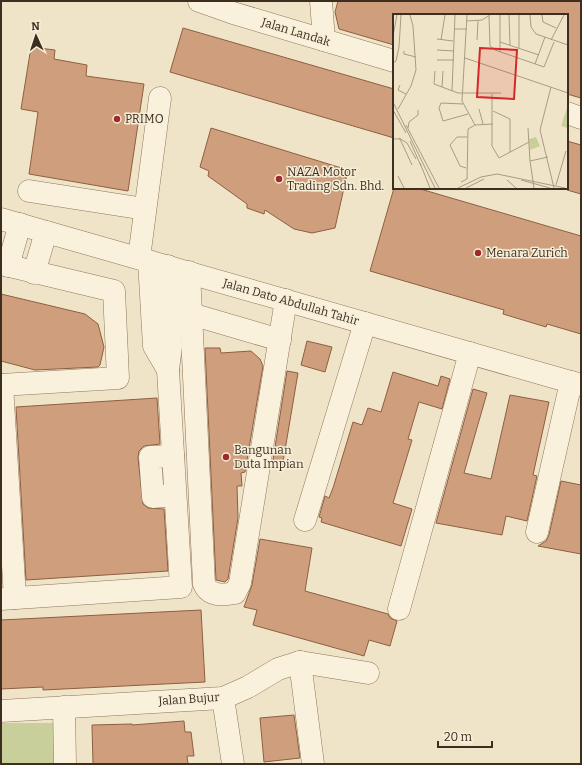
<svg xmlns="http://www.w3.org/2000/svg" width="582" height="765" font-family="Bitter,serif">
<rect width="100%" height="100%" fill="#f0e4c8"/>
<path fill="#c9cf9b" d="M 1,723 L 58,723 L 56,764 L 1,764 Z"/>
<g fill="#cf9f7d" stroke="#8d5f41">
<path d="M 338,1 L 581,1 L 581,98 L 567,94 L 567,15 L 394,15 L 394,45 L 339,29 L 335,12 Z"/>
<path d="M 183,28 L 394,89 L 394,138 L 170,72 Z"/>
<path d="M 31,47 L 55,50 L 54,59 L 87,65 L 86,76 L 144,84 L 128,191 L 29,174 L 38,112 L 21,109 Z"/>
<path d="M 211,128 L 348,170 L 335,228 L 312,233 L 294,229 L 265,210 L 264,214 L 247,208 L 247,204 L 208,176 L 209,171 L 200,167 Z"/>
<path d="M 567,141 L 581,145 L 581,194 L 567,190 Z"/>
<path d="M 394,188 L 417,188 L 581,236 L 581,334 L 547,324 L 546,327 L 503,314 L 504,310 L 370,271 Z"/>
<path d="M 1,294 L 85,314 L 98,324 L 104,347 L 100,365 L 98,367 L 35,370 L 1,361 Z"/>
<path d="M 307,341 L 332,347 L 325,372 L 301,365 Z"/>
<path d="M 205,348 L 220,348 L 221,353 L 251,351 L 260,359 L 263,366 L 245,472 L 241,473 L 242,486 L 237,486 L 238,518 L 228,579 L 225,582 L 216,580 Z"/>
<path d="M 287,371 L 298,373 L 282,468 L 272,466 Z"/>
<path d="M 393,372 L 438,386 L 441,376 L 450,379 L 442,409 L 419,402 L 408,439 L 412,440 L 393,503 L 412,509 L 401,546 L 321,522 L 322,518 L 319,517 L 325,496 L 329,498 L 333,488 L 353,422 L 362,425 L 368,408 L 381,412 Z"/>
<path d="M 473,389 L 487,393 L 464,473 L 491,479 L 510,395 L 549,402 L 533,475 L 537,476 L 527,521 L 506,516 L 502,535 L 436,523 Z"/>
<path d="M 157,398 L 160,444 L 144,446 L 139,451 L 138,458 L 143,504 L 148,508 L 164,509 L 168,571 L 26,580 L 16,407 Z"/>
<path d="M 561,481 L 581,485 L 581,554 L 538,546 L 546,541 L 549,535 Z"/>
<path d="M 260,539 L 312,548 L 305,591 L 388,614 L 390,618 L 397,621 L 390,646 L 369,640 L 364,656 L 253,625 L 257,610 L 244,607 L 252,585 Z"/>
<path d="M 201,610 L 205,682 L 43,690 L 43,687 L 1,689 L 1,620 Z"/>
<path d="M 294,715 L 300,758 L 264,762 L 260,718 Z"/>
<path d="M 184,721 L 185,732 L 191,732 L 194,756 L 187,756 L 188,764 L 93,764 L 92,725 L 132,724 L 132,725 Z"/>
</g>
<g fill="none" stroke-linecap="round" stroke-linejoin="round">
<g stroke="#8d765c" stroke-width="23">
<g id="minor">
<path d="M 199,1 L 233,13 L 394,61"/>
<path d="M 321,1 L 324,40"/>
<path d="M 567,113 L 581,118"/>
<path d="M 29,191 L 145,209"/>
<path d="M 1,219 L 581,385"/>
<path d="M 139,258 L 160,98"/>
<path d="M 149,261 L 154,346 L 168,370"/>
<path d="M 1,264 L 114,291 L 118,378 L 1,385"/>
<path d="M 8,266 L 20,224"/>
<path d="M 189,272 L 204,584 C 210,597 223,595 235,593 L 240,583 L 286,300"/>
<path d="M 34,273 L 46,232"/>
<path d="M 191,314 L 280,340"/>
<path d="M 2,385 L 15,598"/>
<path d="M 173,456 L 150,457 L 153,497 L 175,495"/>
<path d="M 305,520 L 365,323"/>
<path d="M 537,532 L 571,382"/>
<path d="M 1,599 L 181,587 L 168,370 L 171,346 L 168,266"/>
<path d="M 399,609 L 470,353"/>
<path d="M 300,662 L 313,764"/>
<path d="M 223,698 L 233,764"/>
<path d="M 64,707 L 65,764"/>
<path d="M 1,711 L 223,698 L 248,687 L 278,669 L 300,662 L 368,673"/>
</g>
</g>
<use href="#minor" stroke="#faf1dc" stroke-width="22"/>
</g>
<g fill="#9e2a2b" stroke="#f7eed8" stroke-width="1.5">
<circle cx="117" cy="119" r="4"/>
<circle cx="279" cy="179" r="4"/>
<circle cx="478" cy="253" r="4"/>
<circle cx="226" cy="457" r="4"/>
</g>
<g text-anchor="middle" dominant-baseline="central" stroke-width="3" stroke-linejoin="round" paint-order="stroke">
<g font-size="12" fill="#3d2e20" stroke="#f7eed8">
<text transform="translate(296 32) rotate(17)">Jalan Landak</text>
<text transform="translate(291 302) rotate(16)">Jalan Dato Abdullah Tahir</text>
<text transform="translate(189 699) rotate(-4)">Jalan Bujur</text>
</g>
<g font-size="12" fill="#3d2e20" stroke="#f7eed8" text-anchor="start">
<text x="125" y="119">PRIMO</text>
<text x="287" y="172">NAZA Motor<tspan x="287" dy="14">Trading Sdn. Bhd.</tspan></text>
<text x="486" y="253">Menara Zurich</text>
<text x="234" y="450">Bangunan<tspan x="234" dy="14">Duta Impian</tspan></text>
</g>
</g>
<g transform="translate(393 14)">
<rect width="175" height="175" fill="#f0e4c8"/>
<path d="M 174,94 L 175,94 L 175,114 L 168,112 ZM 143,123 L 147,132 L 137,136 L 136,125 Z" fill="#c9cf9b"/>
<path fill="none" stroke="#a89b85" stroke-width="1" d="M 74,1 L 69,87 L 82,111M 107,1 L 107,38M 116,1 L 117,31M 126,1 L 126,34M 137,1 L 138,13 L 143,20 L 175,31M 149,1 L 150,8 L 163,14M 96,2 L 97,32 L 102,36 L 151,53 L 161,28M 74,7 L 89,6 L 97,1M 61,15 L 74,15M 0,22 L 4,1M 44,25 L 60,27M 48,26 L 52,1M 84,26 L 85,7M 158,26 L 171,1M 107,28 L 146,41M 44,36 L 61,37M 11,37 L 11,40 L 23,43M 72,44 L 175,79M 44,46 L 61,46M 0,49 L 3,47 L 6,33 L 8,1M 142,50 L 152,23M 42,57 L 41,70 L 65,79 L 108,79M 7,71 L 5,76 L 13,80M 49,73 L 50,57M 158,73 L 147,116 L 161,174M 59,77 L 62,1M 99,80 L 99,132 L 106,144 L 136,128M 0,88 L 42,174M 48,89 L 70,90M 48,89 L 46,94 L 50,107M 5,95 L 18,72 L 23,56 L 20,12 L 17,1M 86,95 L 90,110M 0,96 L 13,119M 100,97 L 117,105 L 117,138M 50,107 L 75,100M 13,111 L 46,174M 15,114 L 16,108 L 25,101 L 25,96M 135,114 L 137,147 L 141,174M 6,124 L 14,129 L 23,145M 0,125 L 7,125 L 19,151M 17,127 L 28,152M 137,147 L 155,143M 27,149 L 37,174M 73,154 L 67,152 L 57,131 L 64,123 L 74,123M 5,162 L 11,174M 114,166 L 123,174M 128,166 L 157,174M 68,168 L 74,165 L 75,115 L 82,111 L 100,110M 163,171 L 173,137M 65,174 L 88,163 L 104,160 L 172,174M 73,174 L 91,165"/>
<path fill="#d62828" fill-opacity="0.15" stroke="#d62828" stroke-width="2" d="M 87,34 L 124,36 L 121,85 L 84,83 Z"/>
<rect width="175" height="175" fill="none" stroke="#3d2e20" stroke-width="2"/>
</g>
<rect width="582" height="765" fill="none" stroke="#3d2e20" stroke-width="4"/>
<g transform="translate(36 36) rotate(357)" stroke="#f7eed8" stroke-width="3" paint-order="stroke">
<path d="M0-3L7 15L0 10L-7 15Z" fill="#3d2e20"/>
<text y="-6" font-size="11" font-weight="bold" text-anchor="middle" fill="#3d2e20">N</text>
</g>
<path d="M438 741v6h54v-6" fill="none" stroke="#3d2e20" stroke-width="2"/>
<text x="444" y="741" font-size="12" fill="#3d2e20" stroke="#f7eed8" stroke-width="3" paint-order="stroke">20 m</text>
</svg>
